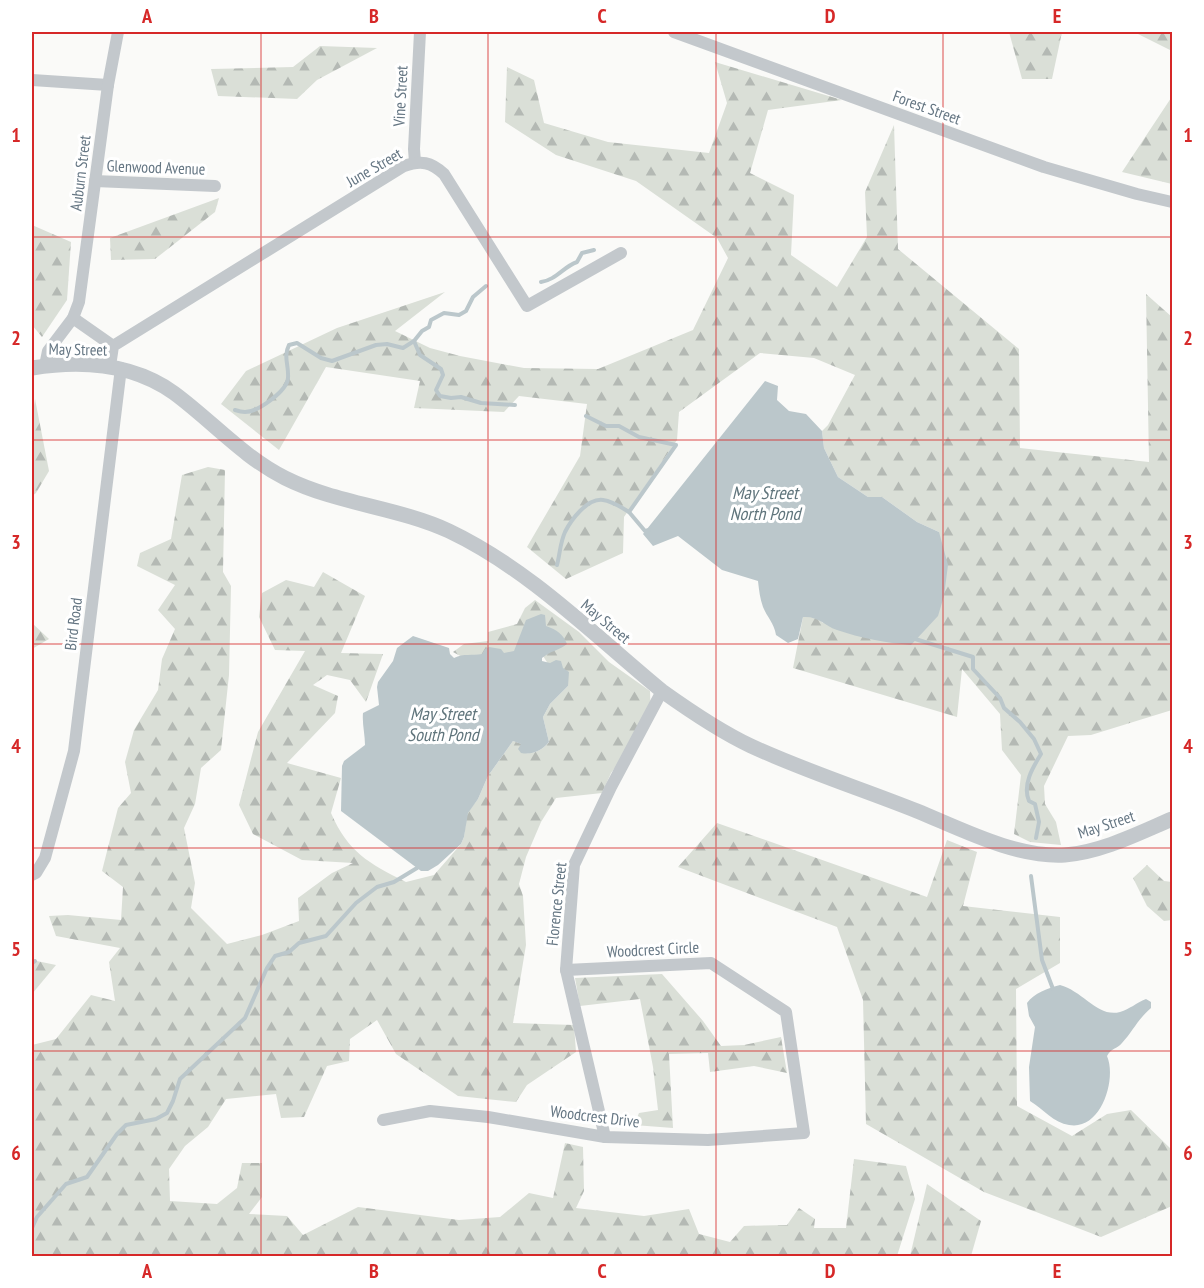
<svg xmlns="http://www.w3.org/2000/svg" width="1204" height="1288" font-family="'PT Sans Narrow',sans-serif">
<defs>
<pattern id="forest-firs" width="22" height="20" patternUnits="userSpaceOnUse" patternTransform="scale(1.5)"><rect width="22" height="20" fill="#dadfd7"/><path d="M5 1l3.5 6h-7zM16 11l3.5 6h-7z" fill="#b4b9b4"/></pattern>
</defs>
<rect width="100%" height="100%" fill="#fafaf8"/>
<g fill="url(#forest-firs)">
<path d="M 1009,32 L 1062,32 L 1052,79 L 1022,79 Z"/>
<path d="M 1134,32 L 1172,32 L 1172,51 Z"/>
<path d="M 320,46 L 377,48 L 317,80 L 297,99 L 218,96 L 211,69 L 293,67 Z"/>
<path d="M 715,62 L 842,100 L 768,110 L 750,173 L 794,195 L 791,255 L 837,287 L 867,237 L 865,192 L 894,125 L 898,249 L 1019,349 L 1020,448 L 1149,462 L 1146,294 L 1172,317 L 1172,710 L 1091,735 L 1068,736 L 1044,786 L 1045,804 L 1056,822 L 1061,845 L 1030,842 L 1014,834 L 1021,775 L 1002,750 L 1000,714 L 962,669 L 957,717 L 793,668 L 803,617 L 814,616 L 823,623 L 939,532 L 917,522 L 882,497 L 868,497 L 838,477 L 824,448 L 822,431 L 828,425 L 855,375 L 814,358 L 760,353 L 679,412 L 677,440 L 624,517 L 623,553 L 566,579 L 527,547 L 580,456 L 587,404 L 519,396 L 504,412 L 414,408 L 420,381 L 326,367 L 279,450 L 221,404 L 246,371 L 337,328 L 445,292 L 395,331 L 430,348 L 460,356 L 524,368 L 598,369 L 693,330 L 728,258 L 717,238 L 636,181 L 556,155 L 505,122 L 507,67 L 534,80 L 544,123 L 608,142 L 709,153 L 727,103 Z"/>
<path d="M 1172,87 L 1172,184 L 1122,172 L 1171,98 Z"/>
<path d="M 219,198 L 215,212 L 155,259 L 111,260 L 110,238 Z"/>
<path d="M 32,225 L 71,242 L 67,300 L 42,337 L 32,325 Z"/>
<path d="M 35,399 L 49,471 L 36,493 L 32,496 L 32,420 Z"/>
<path d="M 208,467 L 225,470 L 223,572 L 231,586 L 229,675 L 221,750 L 201,768 L 195,804 L 184,828 L 195,883 L 191,908 L 227,944 L 262,935 L 299,921 L 298,898 L 332,873 L 353,863 L 302,860 L 253,834 L 239,805 L 258,732 L 305,651 L 275,650 L 259,617 L 262,593 L 286,580 L 314,587 L 323,572 L 365,596 L 341,653 L 383,654 L 366,702 L 350,680 L 327,675 L 313,685 L 338,696 L 335,713 L 287,763 L 341,778 L 331,813 C 348,852 368,863 406,882 L 434,875 L 461,844 L 464,837 L 467,813 L 478,799 L 488,776 L 513,741 L 522,744 L 524,753 C 535,754 542,750 549,742 L 543,717 L 550,704 L 568,686 L 557,678 L 538,648 L 521,664 L 464,658 L 453,652 L 464,644 L 488,641 L 488,632 L 517,624 L 525,608 L 535,600 L 579,632 L 609,662 L 650,691 L 651,721 L 611,773 L 602,793 L 556,798 L 541,822 L 526,857 L 519,884 L 523,896 L 526,945 L 513,1023 L 574,1025 L 576,1052 L 527,1085 L 516,1102 L 458,1096 L 396,1054 L 377,1020 L 350,1039 L 349,1061 L 327,1066 L 304,1117 L 281,1118 L 276,1094 L 226,1099 L 208,1127 L 185,1146 L 169,1169 L 170,1201 L 217,1204 L 237,1188 L 242,1163 L 262,1163 L 262,1197 L 249,1214 L 287,1216 L 303,1235 L 358,1207 L 459,1220 L 500,1217 L 529,1193 L 553,1198 L 565,1143 L 583,1147 L 584,1191 L 576,1208 L 644,1216 L 689,1209 L 699,1234 L 730,1242 L 744,1226 L 787,1225 L 799,1208 L 815,1219 L 814,1228 L 846,1228 L 854,1159 L 906,1166 L 915,1199 L 897,1256 L 32,1256 L 32,1045 L 56,1039 L 91,995 L 115,1001 L 109,962 L 120,948 L 56,936 L 49,916 L 68,915 L 121,920 L 123,887 L 102,871 L 118,808 L 131,793 L 125,762 L 134,730 L 158,690 L 162,659 L 175,629 L 158,610 L 175,585 L 137,566 L 140,553 L 171,539 L 182,475 Z"/>
<path d="M 32,623 L 49,639 L 32,649 Z"/>
<path d="M 717,823 L 927,897 L 947,840 L 977,852 L 963,906 L 1060,917 L 1060,963 L 1016,989 L 1017,1106 L 1072,1136 L 1107,1114 L 1131,1110 L 1172,1150 L 1172,1206 L 1101,1237 L 984,1192 L 866,1124 L 863,1000 L 837,927 L 678,867 Z"/>
<path d="M 1147,865 L 1164,881 L 1172,882 L 1172,920 L 1164,921 L 1147,906 L 1133,878 Z"/>
<path d="M 32,960 L 56,965 L 32,994 Z"/>
<path d="M 662,974 L 703,1021 L 721,1046 L 744,1045 L 781,1037 L 787,1073 L 754,1066 L 710,1072 L 708,1053 L 669,1054 L 673,1128 L 634,1125 L 639,1113 L 658,1110 L 653,1067 L 640,999 L 580,1006 L 575,978 Z"/>
<path d="M 927,1184 L 981,1221 L 971,1256 L 910,1256 Z"/>
</g>
<g fill="#bbc7cb">
<path d="M 765,381 L 778,386 L 777,400 L 789,411 L 806,414 L 822,431 L 824,448 L 838,477 L 868,497 L 882,497 L 917,522 L 939,532 L 948,565 L 944,596 L 938,616 L 911,645 C 887,643 860,638 837,630 C 823,625 819,616 803,617 L 798,639 L 788,643 L 776,635 C 774,623 767,617 763,607 C 760,599 759,590 758,581 L 722,570 L 678,536 L 653,546 L 643,534 Z"/>
<path d="M 541,614 L 545,615 L 546,626 C 557,630 563,634 567,644 C 560,650 550,651 542,658 L 542,661 L 550,663 L 556,660 L 561,661 L 563,668 L 569,672 L 568,686 L 550,704 L 543,717 L 549,742 C 541,751 533,755 521,753 L 518,749 L 521,744 L 513,741 L 488,776 L 478,799 L 468,813 L 464,837 L 461,844 L 438,865 L 428,871 L 421,871 L 341,811 L 342,766 L 344,761 L 365,745 C 365,734 362,724 363,713 L 379,705 L 377,687 L 378,682 L 393,661 L 397,648 L 413,636 L 449,648 L 450,654 L 454,658 C 464,653 472,656 482,654 L 485,649 L 489,647 L 501,649 L 504,653 L 514,651 L 526,620 Z"/>
<path d="M 1060,985 C 1083,991 1098,1018 1120,1012 C 1130,1009 1136,1003 1146,999 L 1151,1002 L 1151,1008 C 1138,1019 1133,1031 1122,1043 C 1117,1049 1111,1048 1107,1056 C 1117,1079 1101,1131 1069,1125 C 1054,1123 1043,1109 1030,1101 L 1029,1067 L 1035,1027 L 1029,1016 L 1027,1003 C 1034,993 1048,988 1060,985 Z"/>
</g>
<g fill="none" stroke-linecap="round" stroke-linejoin="round">
<g stroke="#bbc7cb" stroke-width="4">
<path d="M 541,282 C 556,280 563,267 577,262 L 582,253 L 594,250"/>
<path d="M 414,341 L 422,331 L 429,327 L 431,320 L 444,313 L 459,315 L 466,311 L 473,297 L 486,286"/>
<path d="M 235,410 C 238,411 241,412 245,412 C 258,412 287,391 288,378 C 289,365 283,357 289,345 L 297,343 L 321,358 L 332,361 L 376,345 L 387,344 L 403,348 L 414,341 L 420,355 L 441,369 L 443,375 L 436,390 L 440,396 L 451,398 L 461,397 L 481,403 L 515,405"/>
<path d="M 586,416 L 606,426 L 619,426 L 639,437 L 676,445 L 629,512 L 645,531 L 649,530"/>
<path d="M 557,565 C 560,554 560,543 565,532 C 571,520 587,498 603,500 C 612,501 621,507 629,512"/>
<path d="M 912,638 L 973,657 L 973,669 L 1000,698 L 1004,708 L 1020,722 L 1034,739 L 1041,754 C 1033,767 1022,785 1029,801 L 1035,804 L 1039,822 L 1036,838"/>
<path d="M 1031,876 L 1042,960 L 1053,989"/>
<path d="M 32,963 L 35,961"/>
<path d="M 32,1228 L 37,1217 L 66,1184 L 87,1177 L 117,1134 L 126,1125 L 156,1119 L 167,1113 L 173,1101 L 180,1079 L 245,1018 L 267,968 L 275,956 L 289,952 L 299,943 L 326,936 L 356,903 L 377,887 L 394,882 L 417,868"/>
</g>
<g stroke="#c3c8cc" stroke-width="12">
<path d="M 674,32 L 1044,167 L 1137,194 L 1172,202"/>
<path d="M 32,80 L 108,85"/>
<path d="M 415,162 L 414,149 L 420,32"/>
<path d="M 95,181 L 215,186"/>
<path d="M 73,318 L 113,346"/>
<path d="M 45,366 L 48,351 L 73,318 L 79,302 L 108,85 L 118,32"/>
<path d="M 110,366 L 113,346 L 404,166 C 421,160 431,162 444,174 L 527,306 L 621,253"/>
<path d="M 32,875 L 36,873 L 45,858 L 74,751 L 121,368"/>
<path d="M 383,1120 L 430,1111 L 488,1117 L 605,1137 L 708,1140 L 804,1133 L 786,1012 L 711,963 L 566,970"/>
<path d="M 605,1137 L 566,970 L 574,865 L 611,787 L 662,691"/>
</g>
<path stroke="#c3c8cc" stroke-width="15" d="M 32,368 C 82,360 132,363 174,393 C 212,421 243,457 285,478 C 337,504 397,507 449,531 C 529,569 594,635 662,691 C 690,711 719,731 751,746 C 805,771 862,789 917,811 C 961,829 1016,858 1065,855 C 1102,852 1139,833 1172,819"/>
</g>
<path fill="none" stroke="#d62828" stroke-width="1.5" stroke-opacity="0.55" d="M 261,32 L 261,1256M 488,32 L 488,1256M 716,32 L 716,1256M 943,32 L 943,1256M 32,237 L 1172,237M 32,440 L 1172,440M 32,644 L 1172,644M 32,848 L 1172,848M 32,1051 L 1172,1051"/>
<g text-anchor="middle" dominant-baseline="central" stroke-width="6" stroke-linejoin="round" paint-order="stroke">
<g font-size="16" fill="#657683" stroke="#fff">
<text transform="translate(400 96) rotate(-87)">Vine Street</text>
<text transform="translate(927 107) rotate(20)">Forest Street</text>
<text transform="translate(156 167) rotate(2)">Glenwood Avenue</text>
<text transform="translate(374 167) rotate(-30)">June Street</text>
<text transform="translate(80 173) rotate(-83)">Auburn Street</text>
<text transform="translate(78 349) rotate(1)">May Street</text>
<text transform="translate(606 621) rotate(40)">May Street</text>
<text transform="translate(73 624) rotate(-83)">Bird Road</text>
<text transform="translate(1106 824) rotate(-18)">May Street</text>
<text transform="translate(556 904) rotate(-84)">Florence Street</text>
<text transform="translate(653 949) rotate(-3)">Woodcrest Circle</text>
<text transform="translate(595 1116) rotate(7)">Woodcrest Drive</text>
</g>
<g font-size="18" font-style="italic" fill="#60757c" stroke="#fff">
<text x="765" y="492">May Street<tspan x="765" dy="21">North Pond</tspan></text>
<text x="443" y="713">May Street<tspan x="443" dy="21">South Pond</tspan></text>
</g>
</g>
<rect width="1204" height="1288" fill="none" stroke="#ffffff" stroke-width="66"/>
<rect x="33" y="33" width="1138" height="1222" fill="none" stroke="#d62828" stroke-width="2"/>
<g font-size="20" text-anchor="middle" font-weight="bold" fill="#d62828">
<text x="147" y="23">A</text>
<text x="374" y="23">B</text>
<text x="602" y="23">C</text>
<text x="830" y="23">D</text>
<text x="1057" y="23">E</text>
<text x="16" y="142">1</text>
<text x="1188" y="142">1</text>
<text x="16" y="345">2</text>
<text x="1188" y="345">2</text>
<text x="16" y="549">3</text>
<text x="1188" y="549">3</text>
<text x="16" y="753">4</text>
<text x="1188" y="753">4</text>
<text x="16" y="956">5</text>
<text x="1188" y="956">5</text>
<text x="16" y="1160">6</text>
<text x="1188" y="1160">6</text>
<text x="147" y="1278">A</text>
<text x="374" y="1278">B</text>
<text x="602" y="1278">C</text>
<text x="830" y="1278">D</text>
<text x="1057" y="1278">E</text>
</g>
</svg>
